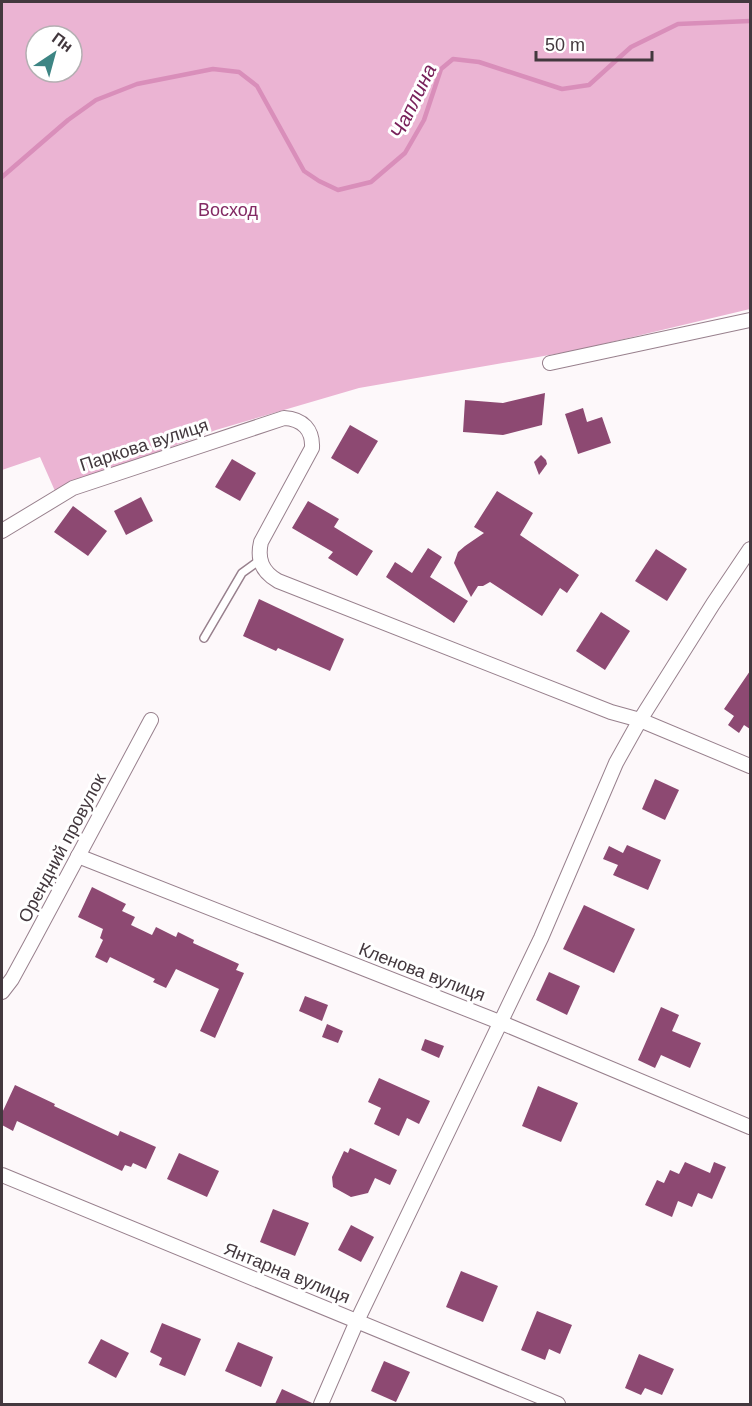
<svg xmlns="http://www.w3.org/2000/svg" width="752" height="1406" font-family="Arial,sans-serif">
<rect width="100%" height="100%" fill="#fdf8fa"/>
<path fill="#ebb4d3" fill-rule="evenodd" d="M 2,2 L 750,2 L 750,309 L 578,350 L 359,388 L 216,430 L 55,491 L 40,457 L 2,470 ZM 36,36 L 72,36 L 72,72 L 36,72 Z"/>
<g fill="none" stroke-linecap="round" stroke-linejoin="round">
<path stroke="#d98eba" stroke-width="4.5" d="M 2,177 L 68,120 L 96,100 L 137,84 L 213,69 L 239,72 L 257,86 L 304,171 L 319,181 L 338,190 L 371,182 L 405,153 L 424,120 L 441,69 L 453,59 L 479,62 L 562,89 L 589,85 L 631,47 L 678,24 L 750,21"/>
</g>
<g fill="#8d4972">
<path d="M 545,393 L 542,425 L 503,435 L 463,432 L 465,400 L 503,403 Z"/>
<path d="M 583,408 L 587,422 L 602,417 L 611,443 L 578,454 L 565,414 Z"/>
<path d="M 350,425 L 378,441 L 358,474 L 331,458 Z"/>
<path d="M 541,455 L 546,460 L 547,464 L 539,475 L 534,462 Z"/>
<path d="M 232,459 L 256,473 L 240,501 L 215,487 Z"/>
<path d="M 497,491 L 533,513 L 520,535 L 579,575 L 567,593 L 560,588 L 542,616 L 490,582 L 483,586 L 478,586 L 471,597 L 454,563 L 458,552 L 465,546 L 484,533 L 474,527 Z"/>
<path d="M 141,497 L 153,521 L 126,535 L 114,511 Z"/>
<path d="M 308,501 L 339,519 L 334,527 L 373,551 L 357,576 L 328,558 L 333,552 L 292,528 Z"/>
<path d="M 73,506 L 107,531 L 88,556 L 54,532 Z"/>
<path d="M 428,548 L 442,557 L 430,577 L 468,601 L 454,623 L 386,577 L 395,562 L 412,573 Z"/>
<path d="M 656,549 L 687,569 L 667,601 L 635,581 Z"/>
<path d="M 259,599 L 344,639 L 330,671 L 278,648 L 276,651 L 243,636 Z"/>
<path d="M 601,612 L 630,631 L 605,670 L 576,651 Z"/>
<path d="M 750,671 L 750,729 L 744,725 L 739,733 L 728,725 L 734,716 L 724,709 Z"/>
<path d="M 655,779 L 679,790 L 665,820 L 642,809 Z"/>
<path d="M 627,845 L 661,860 L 648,890 L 613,875 L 618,865 L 603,859 L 609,846 L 623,853 Z"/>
<path d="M 92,887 L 126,904 L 122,911 L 135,917 L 131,925 L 152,935 L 156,927 L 176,937 L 178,932 L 194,940 L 193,943 L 239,964 L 236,970 L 244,973 L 215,1038 L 200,1031 L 219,989 L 176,969 L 166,988 L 153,982 L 155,979 L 110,957 L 107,963 L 95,957 L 103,940 L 100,938 L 103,929 L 78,917 Z"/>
<path d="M 584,905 L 635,929 L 614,973 L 563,949 Z"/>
<path d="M 549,972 L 580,986 L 567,1015 L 536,1000 Z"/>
<path d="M 305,996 L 328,1005 L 322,1021 L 299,1011 Z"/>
<path d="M 661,1007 L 679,1015 L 672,1031 L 701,1043 L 690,1068 L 661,1055 L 655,1068 L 638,1060 Z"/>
<path d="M 327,1024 L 343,1031 L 338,1043 L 322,1037 Z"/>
<path d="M 425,1039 L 444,1046 L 439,1058 L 421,1050 Z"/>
<path d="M 379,1078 L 430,1101 L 419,1124 L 407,1118 L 399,1136 L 374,1124 L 381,1108 L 368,1102 Z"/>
<path d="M 15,1085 L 55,1104 L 54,1106 L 118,1136 L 120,1131 L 156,1147 L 146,1169 L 133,1163 L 131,1167 L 125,1165 L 122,1171 L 17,1121 L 13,1131 L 2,1125 L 2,1113 Z"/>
<path d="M 538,1086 L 578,1103 L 561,1142 L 522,1126 Z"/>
<path d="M 350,1148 L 397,1170 L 390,1185 L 375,1178 L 368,1193 L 351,1197 L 333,1187 L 332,1177 L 344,1151 L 348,1153 Z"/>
<path d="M 179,1153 L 219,1171 L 207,1197 L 167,1179 Z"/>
<path d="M 685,1162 L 710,1173 L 714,1162 L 726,1167 L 712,1199 L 698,1193 L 692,1207 L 678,1201 L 672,1217 L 645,1205 L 657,1180 L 664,1183 L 670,1170 L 679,1174 Z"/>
<path d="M 273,1209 L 309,1223 L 295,1256 L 260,1242 Z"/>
<path d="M 351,1225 L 374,1237 L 361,1262 L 338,1250 Z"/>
<path d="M 461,1271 L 498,1286 L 483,1322 L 446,1307 Z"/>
<path d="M 537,1311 L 572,1325 L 560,1354 L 549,1349 L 545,1360 L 521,1350 Z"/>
<path d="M 162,1323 L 201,1339 L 185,1376 L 159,1365 L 162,1358 L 150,1352 Z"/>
<path d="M 101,1339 L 129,1353 L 116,1378 L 88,1363 Z"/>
<path d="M 238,1342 L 273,1357 L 261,1387 L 225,1371 Z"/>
<path d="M 639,1354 L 674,1369 L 662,1395 L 645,1388 L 641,1395 L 625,1388 Z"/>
<path d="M 384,1361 L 410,1372 L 396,1402 L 371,1391 Z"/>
<path d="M 282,1389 L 312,1403 L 312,1404 L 275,1404 Z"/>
</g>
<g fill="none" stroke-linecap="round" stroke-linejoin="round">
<g stroke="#98808d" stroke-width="10">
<path id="lane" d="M 204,638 L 242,573 L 260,560"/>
</g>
<g stroke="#98808d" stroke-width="16">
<g id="street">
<path d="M 550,363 L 750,320"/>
<path d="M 2,531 L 73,488 L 284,418 C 303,419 313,430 312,448 L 261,542 C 257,559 262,572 278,581 L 611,712 L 640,720 L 750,766"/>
<path d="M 78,856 L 502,1023 L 750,1127"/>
<path d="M 2,992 L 12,979 L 30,946 L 151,720"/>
<path d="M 2,1175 L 558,1404"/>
<path d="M 321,1404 L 357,1321 L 541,938 L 616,763 L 640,720 L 713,604 L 750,549"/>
</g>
</g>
<use href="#lane" stroke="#fff" stroke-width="7"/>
<use href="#street" stroke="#fff" stroke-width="14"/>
</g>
<g text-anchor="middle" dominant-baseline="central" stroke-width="6" stroke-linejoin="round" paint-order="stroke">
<g font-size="18" fill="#832b64" stroke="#fff">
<text x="228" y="210">Восход</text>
</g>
<g font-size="18" fill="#43383e" stroke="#fff">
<text transform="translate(144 445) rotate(-18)">Паркова вулиця</text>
<text transform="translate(62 848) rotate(-62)">Орендний провулок</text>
<text transform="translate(422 972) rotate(21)">Кленова вулиця</text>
<text transform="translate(287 1273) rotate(22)">Янтарна вулиця</text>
</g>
<g font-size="20" font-style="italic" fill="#78215b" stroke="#fff">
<text transform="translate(413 101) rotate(-64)">Чаплина</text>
</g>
</g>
<rect width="752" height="1406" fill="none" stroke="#43383e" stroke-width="6"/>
<g transform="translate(54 54) rotate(36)"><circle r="28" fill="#ffffff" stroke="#b4afb2" stroke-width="1.5"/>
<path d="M0-4.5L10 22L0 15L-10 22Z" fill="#3d8584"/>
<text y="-9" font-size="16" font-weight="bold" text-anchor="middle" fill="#43383e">Пн</text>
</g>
<path d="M536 51v9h116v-9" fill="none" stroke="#43383e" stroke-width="3"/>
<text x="545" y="51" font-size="18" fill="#43383e" stroke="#ffffff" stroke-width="4.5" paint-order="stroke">50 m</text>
</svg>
